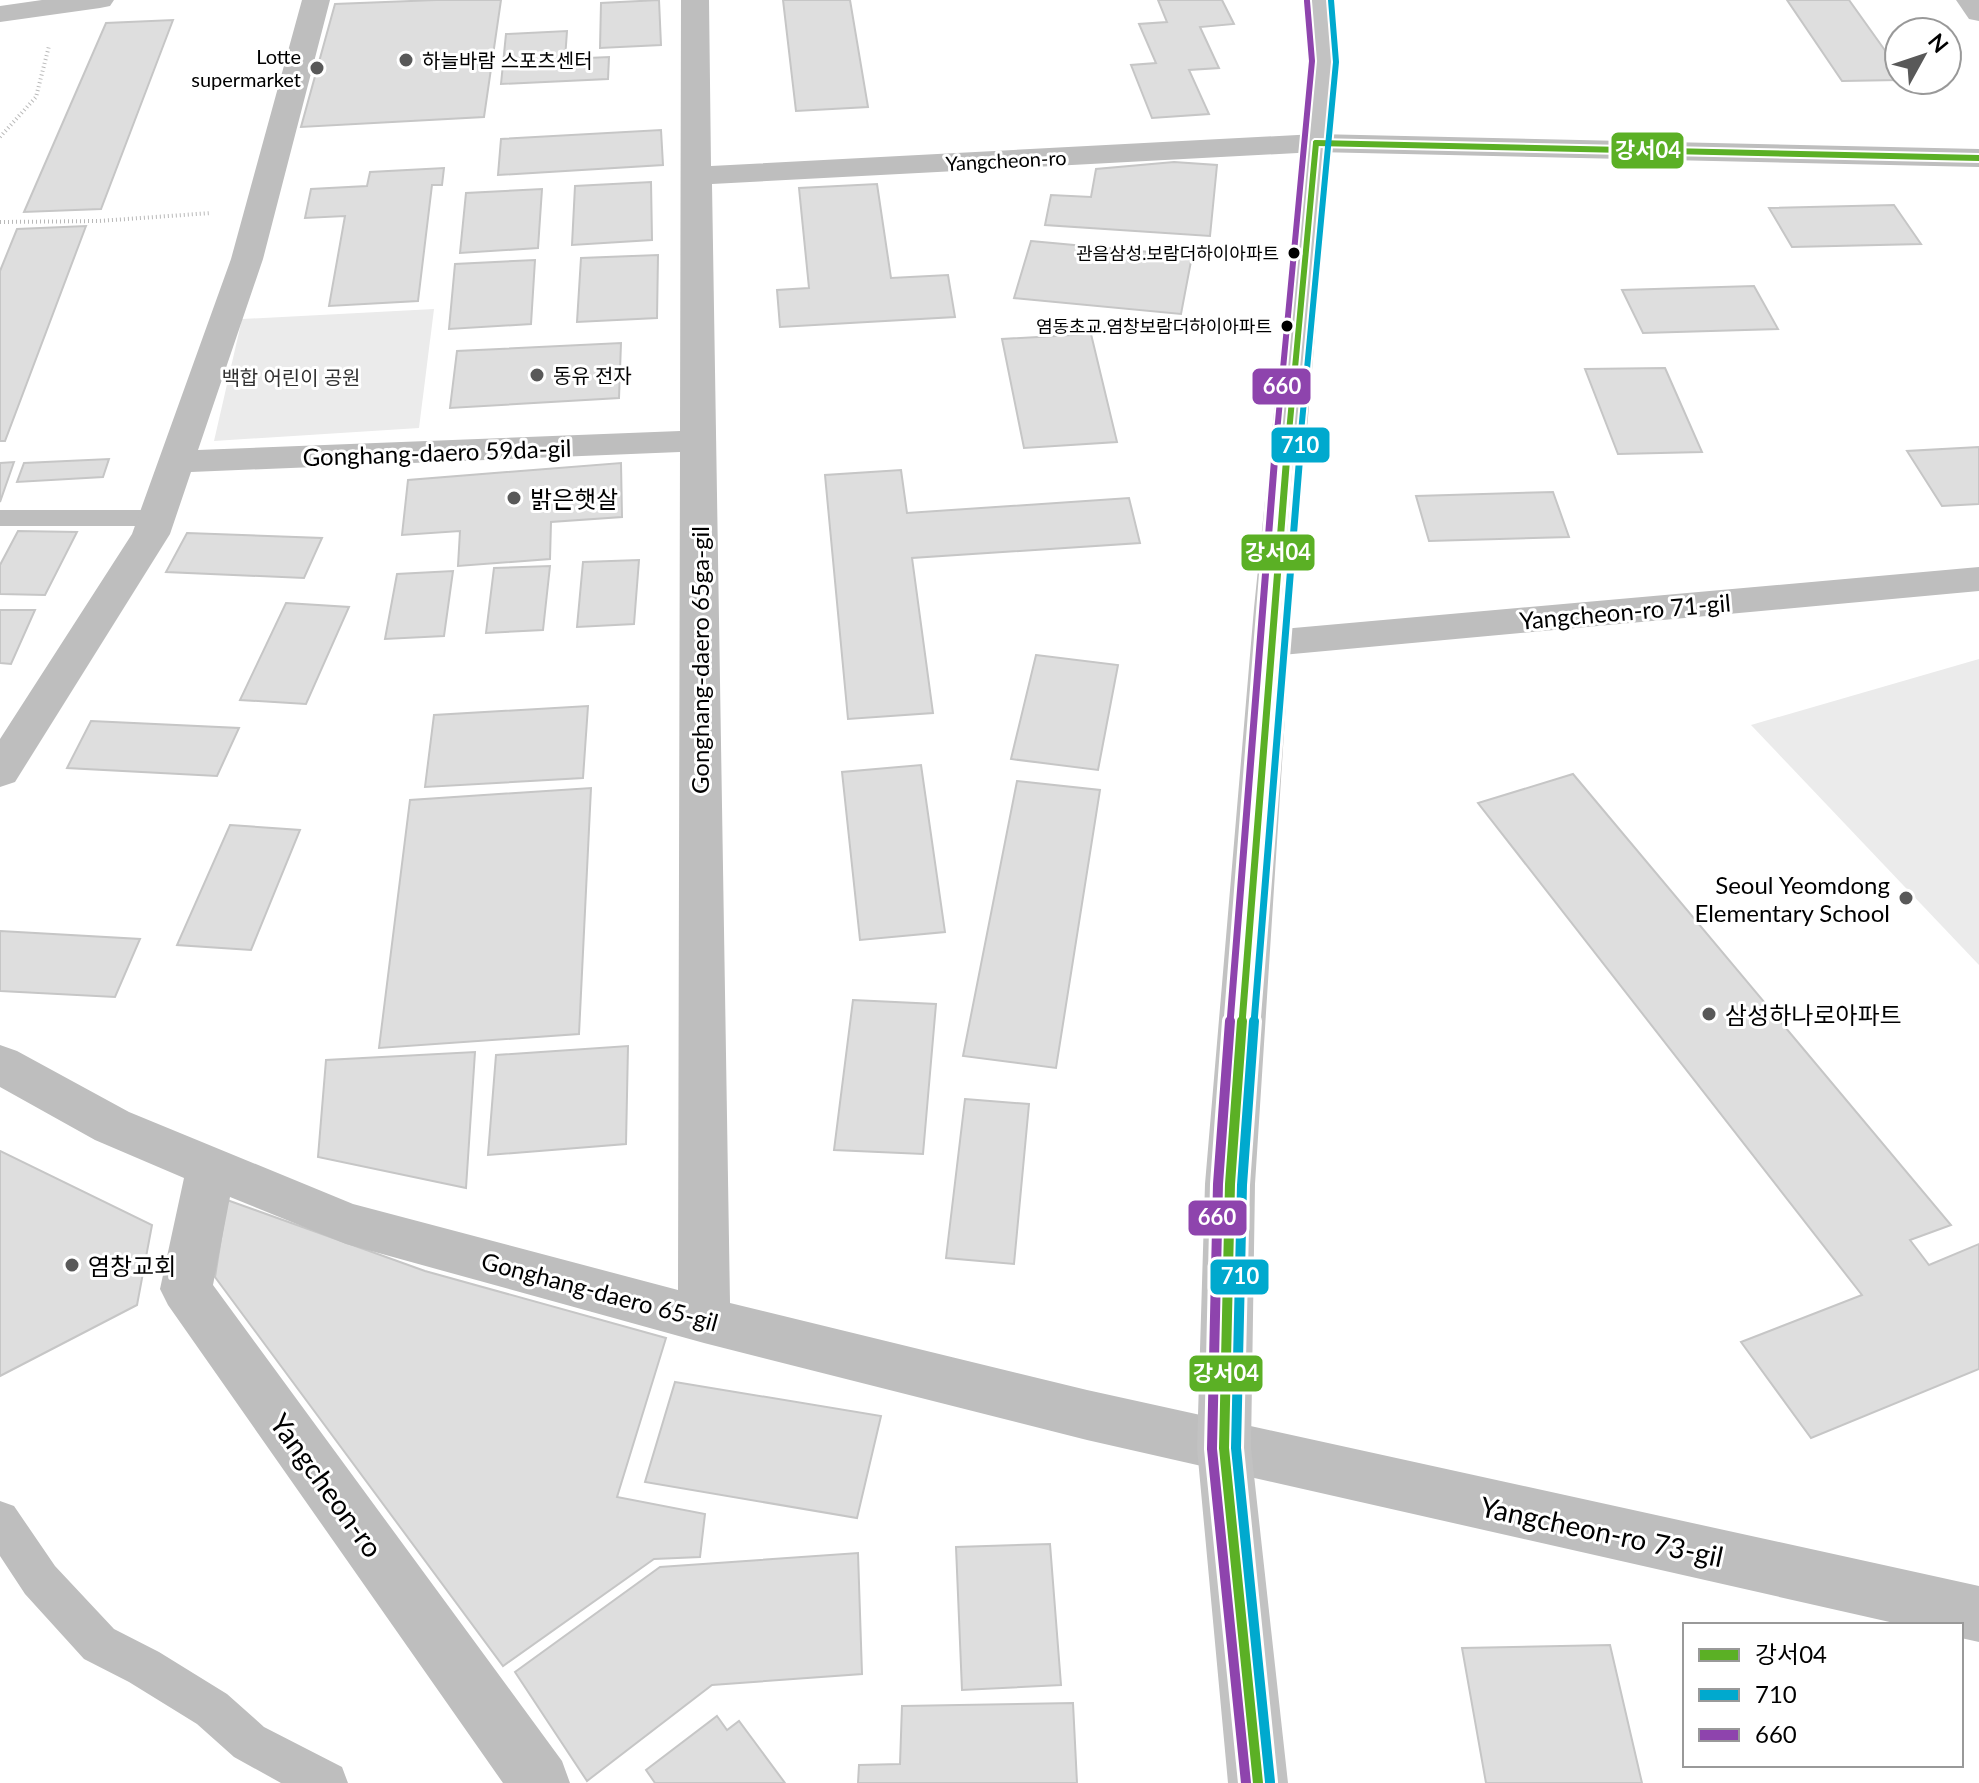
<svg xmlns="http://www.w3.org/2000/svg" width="1979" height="1783" font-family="Lato,'Noto Sans KR',sans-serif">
<rect width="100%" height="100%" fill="#fff"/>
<g fill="#ebebeb">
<path d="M 434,309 L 419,428 L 214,441 L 242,319 Z"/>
<path d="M 1979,659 L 1979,965 L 1751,725 Z"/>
</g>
<g fill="#dedede" stroke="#c6c6c6" stroke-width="2">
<path d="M 436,0 L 501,0 L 484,117 L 301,127 L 335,4 Z"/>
<path d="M 659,0 L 661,45 L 600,48 L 601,3 Z"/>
<path d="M 783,0 L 850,0 L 868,107 L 796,111 Z"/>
<path d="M 1158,0 L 1222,0 L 1234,24 L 1200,27 L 1219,68 L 1189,70 L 1209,114 L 1152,118 L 1131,65 L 1156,63 L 1139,24 L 1167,22 Z"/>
<path d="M 1787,0 L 1849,0 L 1899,70 L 1899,80 L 1842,81 Z"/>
<path d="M 173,20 L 101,209 L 24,212 L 106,23 Z"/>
<path d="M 567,31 L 565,59 L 609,57 L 608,79 L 501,84 L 506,34 Z"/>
<path d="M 661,130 L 663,165 L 498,175 L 501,139 Z"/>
<path d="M 1174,162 L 1217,165 L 1210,236 L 1045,225 L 1051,195 L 1091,197 L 1096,169 Z"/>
<path d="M 444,168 L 442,185 L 432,185 L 418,301 L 329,306 L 345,216 L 305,218 L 311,189 L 367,186 L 370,172 Z"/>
<path d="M 651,182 L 652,240 L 572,245 L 575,186 Z"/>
<path d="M 877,184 L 891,278 L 948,275 L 955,317 L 780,327 L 777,290 L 809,288 L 799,188 Z"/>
<path d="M 542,189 L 538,248 L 460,253 L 466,193 Z"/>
<path d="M 1894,205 L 1921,244 L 1792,247 L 1769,208 Z"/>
<path d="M 86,226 L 5,441 L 0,441 L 0,271 L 17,229 Z"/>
<path d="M 1031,241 L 1192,256 L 1181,314 L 1014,298 Z"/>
<path d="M 658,255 L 657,318 L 577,322 L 581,258 Z"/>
<path d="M 535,260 L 531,324 L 449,329 L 455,264 Z"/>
<path d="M 1754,286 L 1778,329 L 1643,333 L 1622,290 Z"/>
<path d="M 1091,334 L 1117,442 L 1024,448 L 1002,339 Z"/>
<path d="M 621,343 L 619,398 L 450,408 L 457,351 Z"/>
<path d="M 1665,368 L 1702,452 L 1618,454 L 1585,369 Z"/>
<path d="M 1979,447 L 1979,504 L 1942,506 L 1907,451 Z"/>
<path d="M 109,459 L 103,477 L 17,482 L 24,463 Z"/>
<path d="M 14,462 L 0,502 L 0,463 Z"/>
<path d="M 621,463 L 622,517 L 551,522 L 550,559 L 458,566 L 460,531 L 402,535 L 408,480 Z"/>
<path d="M 901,470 L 907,513 L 1129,498 L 1140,543 L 912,558 L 933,713 L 848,719 L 825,475 Z"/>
<path d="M 1553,492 L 1569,537 L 1429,541 L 1416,496 Z"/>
<path d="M 18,531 L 77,532 L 45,595 L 0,594 L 0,565 Z"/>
<path d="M 187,533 L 322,538 L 304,578 L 166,572 Z"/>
<path d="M 639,560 L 634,624 L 577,627 L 583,562 Z"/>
<path d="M 550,566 L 543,630 L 486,633 L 494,568 Z"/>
<path d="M 453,571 L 444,636 L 385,639 L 397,574 Z"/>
<path d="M 286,603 L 349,607 L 306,704 L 240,700 Z"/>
<path d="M 0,610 L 35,610 L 11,664 L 0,663 Z"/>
<path d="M 1036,655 L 1118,665 L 1098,770 L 1011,759 Z"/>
<path d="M 588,706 L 583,778 L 425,787 L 434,715 Z"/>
<path d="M 91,721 L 239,728 L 217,776 L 67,768 Z"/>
<path d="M 921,765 L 945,932 L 860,940 L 842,772 Z"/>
<path d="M 1573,774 L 1951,1225 L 1910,1240 L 1929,1265 L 1979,1244 L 1979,1369 L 1811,1438 L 1741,1342 L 1862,1295 L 1478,803 Z"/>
<path d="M 1017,781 L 1100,790 L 1056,1068 L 963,1056 Z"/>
<path d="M 591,788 L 579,1034 L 379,1048 L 410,800 Z"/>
<path d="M 230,825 L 300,830 L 251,950 L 177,945 Z"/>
<path d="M 0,931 L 140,939 L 115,997 L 0,991 Z"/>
<path d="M 853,1000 L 936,1004 L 923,1154 L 834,1150 Z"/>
<path d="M 628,1046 L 626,1144 L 488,1155 L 496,1055 Z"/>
<path d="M 475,1052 L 466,1188 L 318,1157 L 326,1060 Z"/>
<path d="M 965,1099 L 1029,1104 L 1014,1264 L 946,1258 Z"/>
<path d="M 0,1151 L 152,1225 L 137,1305 L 0,1376 Z"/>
<path d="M 227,1200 L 425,1271 L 666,1338 L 617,1497 L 705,1514 L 700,1557 L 654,1559 L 503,1666 L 215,1277 Z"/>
<path d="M 675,1382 L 881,1416 L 857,1518 L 645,1482 Z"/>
<path d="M 1050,1544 L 1061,1685 L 962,1690 L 956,1547 Z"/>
<path d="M 858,1553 L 862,1674 L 712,1685 L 587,1781 L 515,1672 L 660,1567 Z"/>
<path d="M 1610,1645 L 1642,1783 L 1486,1783 L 1462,1648 Z"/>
<path d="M 1073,1703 L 1077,1783 L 858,1783 L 859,1765 L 900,1764 L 902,1706 Z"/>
<path d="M 717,1716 L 727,1730 L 739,1721 L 785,1783 L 655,1783 L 646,1770 Z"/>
</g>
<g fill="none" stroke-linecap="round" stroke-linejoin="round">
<g stroke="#b9b9b9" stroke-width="4" stroke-dasharray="1 3" stroke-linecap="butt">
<path d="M 0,137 L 36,97 L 49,46"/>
<path d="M 0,222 L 99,221 L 211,213"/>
</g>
<g fill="#bebebe" fill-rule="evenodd">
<path d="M 0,510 L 157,510 L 166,512 L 170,518 L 166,524 L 157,526 L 0,526 Z"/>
<path d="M 0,1501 L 14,1506 L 55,1566 L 114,1629 L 159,1652 L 227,1694 L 264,1727 L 342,1767 L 348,1783 L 281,1783 L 234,1757 L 197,1724 L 129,1682 L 84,1659 L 25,1594 L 0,1556 Z"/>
</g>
<g fill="#bebebe" fill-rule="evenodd">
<path d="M 42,0 L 114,0 L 110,6 L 100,8 L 0,22 L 0,6 Z"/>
<path d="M 302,0 L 330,0 L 263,259 L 198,450 L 680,431 L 681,0 L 709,0 L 711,166 L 1316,134 L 1979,149 L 1979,167 L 1316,152 L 712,184 L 730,1303 L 1087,1390 L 1979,1586 L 1979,1642 L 1961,1638 L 1961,1625 L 1903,1625 L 1087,1440 L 704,1343 L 346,1244 L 230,1197 L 213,1285 L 562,1761 L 570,1783 L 503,1783 L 168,1305 L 160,1289 L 184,1178 L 95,1140 L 0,1087 L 0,1045 L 17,1051 L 129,1112 L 353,1204 L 678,1290 L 680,452 L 191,472 L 170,534 L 15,782 L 0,787 L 0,739 L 132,534 L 231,259 Z"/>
<path d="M 1956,0 L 1979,0 L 1979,21 L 1969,19 Z"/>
<path d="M 1979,567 L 1979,591 L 1271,656 L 1257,652 L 1251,643 L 1257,634 L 1271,630 Z"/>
</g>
<path fill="#c2c2c2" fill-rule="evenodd" d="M 1305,0 L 1333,0 L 1338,61 L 1292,608 L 1255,1184 L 1251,1448 L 1288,1783 L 1228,1783 L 1197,1448 L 1205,1184 L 1254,608 L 1310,61 Z"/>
<g stroke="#fff" stroke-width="10">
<g id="bus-1-far2">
<path d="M 1316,143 L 1979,158"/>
<path d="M 1288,443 L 1316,143"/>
</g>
</g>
<g stroke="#fff" stroke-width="13">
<path id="bus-1-far1" d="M 1242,1023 L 1288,441"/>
</g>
<g stroke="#fff" stroke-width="16">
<path id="bus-1" d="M 1242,1021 L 1230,1184 L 1224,1448 L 1258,1783"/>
</g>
<g stroke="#fff" stroke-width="10">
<path id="bus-2-far2" d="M 1300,443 L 1336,62 L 1331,0"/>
</g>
<g stroke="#fff" stroke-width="13">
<path id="bus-2-far1" d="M 1254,1023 L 1301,441"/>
</g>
<g stroke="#fff" stroke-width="16">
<path id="bus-2" d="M 1254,1021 L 1242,1185 L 1236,1448 L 1270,1782"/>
</g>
<g stroke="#fff" stroke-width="10">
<path id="bus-3-far2" d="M 1276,443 L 1312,61 L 1307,1"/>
</g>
<g stroke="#fff" stroke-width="13">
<path id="bus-3-far1" d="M 1230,1023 L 1276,441"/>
</g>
<g stroke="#fff" stroke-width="16">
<path id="bus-3" d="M 1230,1021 L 1218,1184 L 1212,1449 L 1246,1783"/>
</g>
<use href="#bus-1-far2" stroke="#5bb025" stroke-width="6"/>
<use href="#bus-1-far1" stroke="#5bb025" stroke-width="7"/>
<use href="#bus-1" stroke="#5bb025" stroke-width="10"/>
<use href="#bus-2-far2" stroke="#00a9ce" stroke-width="6"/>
<use href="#bus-2-far1" stroke="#00a9ce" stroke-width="7"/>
<use href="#bus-2" stroke="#00a9ce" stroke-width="10"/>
<use href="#bus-3-far2" stroke="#8e44ad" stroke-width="6"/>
<use href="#bus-3-far1" stroke="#8e44ad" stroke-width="7"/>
<use href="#bus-3" stroke="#8e44ad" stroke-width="10"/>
</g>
<g fill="#595959" stroke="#fff" stroke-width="3">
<circle cx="406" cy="60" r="8"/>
<circle cx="317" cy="68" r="8"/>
<circle cx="537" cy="375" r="8"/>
<circle cx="514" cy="498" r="8"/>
<circle cx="1906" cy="898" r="8"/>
<circle cx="1709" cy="1014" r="8"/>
<circle cx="72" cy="1265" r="8"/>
</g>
<g fill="#000" stroke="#fff" stroke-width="3">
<circle cx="1294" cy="253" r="7"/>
<circle cx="1287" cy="326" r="7"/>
</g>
<g text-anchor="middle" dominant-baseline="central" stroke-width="6" stroke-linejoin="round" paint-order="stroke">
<g font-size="18" fill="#000" stroke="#fff" text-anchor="end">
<text x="1279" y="253">관음삼성.보람더하이아파트</text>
<text x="1272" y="326">염동초교.염창보람더하이아파트</text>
</g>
<g font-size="20" fill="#000" stroke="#fff" text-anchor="start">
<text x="301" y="56" text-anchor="end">Lotte<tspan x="301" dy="23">supermarket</tspan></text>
<text x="422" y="60">하늘바람 스포츠센터</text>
<text x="553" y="375">동유 전자</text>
</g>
<g font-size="20" fill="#000" stroke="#fff">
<text transform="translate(1006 160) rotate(-3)">Yangcheon-ro</text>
</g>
<g font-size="20" fill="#313131" stroke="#fff">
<text x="291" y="377">백합 어린이 공원</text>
</g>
<g font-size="24" fill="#000" stroke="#fff">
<text transform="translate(437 452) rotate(-2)">Gonghang-daero 59da-gil</text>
<text transform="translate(1625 611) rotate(-5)">Yangcheon-ro 71-gil</text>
<text transform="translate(699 660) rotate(-90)">Gonghang-daero 65ga-gil</text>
<text transform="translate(600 1291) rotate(15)">Gonghang-daero 65-gil</text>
</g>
<g font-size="24" fill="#000" stroke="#fff" text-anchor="start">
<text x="530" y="498">밝은햇살</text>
<text x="1890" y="884" text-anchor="end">Seoul Yeomdong<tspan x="1890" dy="28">Elementary School</tspan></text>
<text x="1725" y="1014">삼성하나로아파트</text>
<text x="88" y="1265">염창교회</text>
</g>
<g font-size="28" fill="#000" stroke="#fff">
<text transform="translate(327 1485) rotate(54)">Yangcheon-ro</text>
<text transform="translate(1602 1531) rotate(12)">Yangcheon-ro 73-gil</text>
</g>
</g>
<g stroke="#fff" stroke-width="3">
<rect x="1610" y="131" width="75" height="39" rx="8" fill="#5bb025"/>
<rect x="1251" y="367" width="61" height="39" rx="8" fill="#8e44ad"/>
<rect x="1270" y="426" width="61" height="38" rx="8" fill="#00a9ce"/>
<rect x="1240" y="533" width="76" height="39" rx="8" fill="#5bb025"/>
<rect x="1187" y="1199" width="61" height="38" rx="8" fill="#8e44ad"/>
<rect x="1209" y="1258" width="61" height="38" rx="8" fill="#00a9ce"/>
<rect x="1188" y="1354" width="76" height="39" rx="8" fill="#5bb025"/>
</g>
<g font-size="22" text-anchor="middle" font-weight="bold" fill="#fff">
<text x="1648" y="158">강서04</text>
<text x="1282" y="394">660</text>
<text x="1300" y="453">710</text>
<text x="1278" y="560">강서04</text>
<text x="1217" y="1225">660</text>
<text x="1240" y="1284">710</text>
<text x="1226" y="1381">강서04</text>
</g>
<rect x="1683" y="1623" width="280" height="144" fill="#ffffff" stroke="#999999" stroke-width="2"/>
<rect x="1699" y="1649" width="40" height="12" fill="#5bb025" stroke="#999999" stroke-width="2"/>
<text x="1755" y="1663" font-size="24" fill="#000000">강서04</text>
<rect x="1699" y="1689" width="40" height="12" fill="#00a9ce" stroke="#999999" stroke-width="2"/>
<text x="1755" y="1703" font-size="24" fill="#000000">710</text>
<rect x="1699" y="1729" width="40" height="12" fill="#8e44ad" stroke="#999999" stroke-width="2"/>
<text x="1755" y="1743" font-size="24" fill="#000000">660</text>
<g transform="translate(1923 56) rotate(50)"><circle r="38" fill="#ffffff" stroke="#999999" stroke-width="2"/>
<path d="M0-6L14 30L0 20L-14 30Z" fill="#595959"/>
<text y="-12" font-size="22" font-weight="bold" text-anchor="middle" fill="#000000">N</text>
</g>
</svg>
